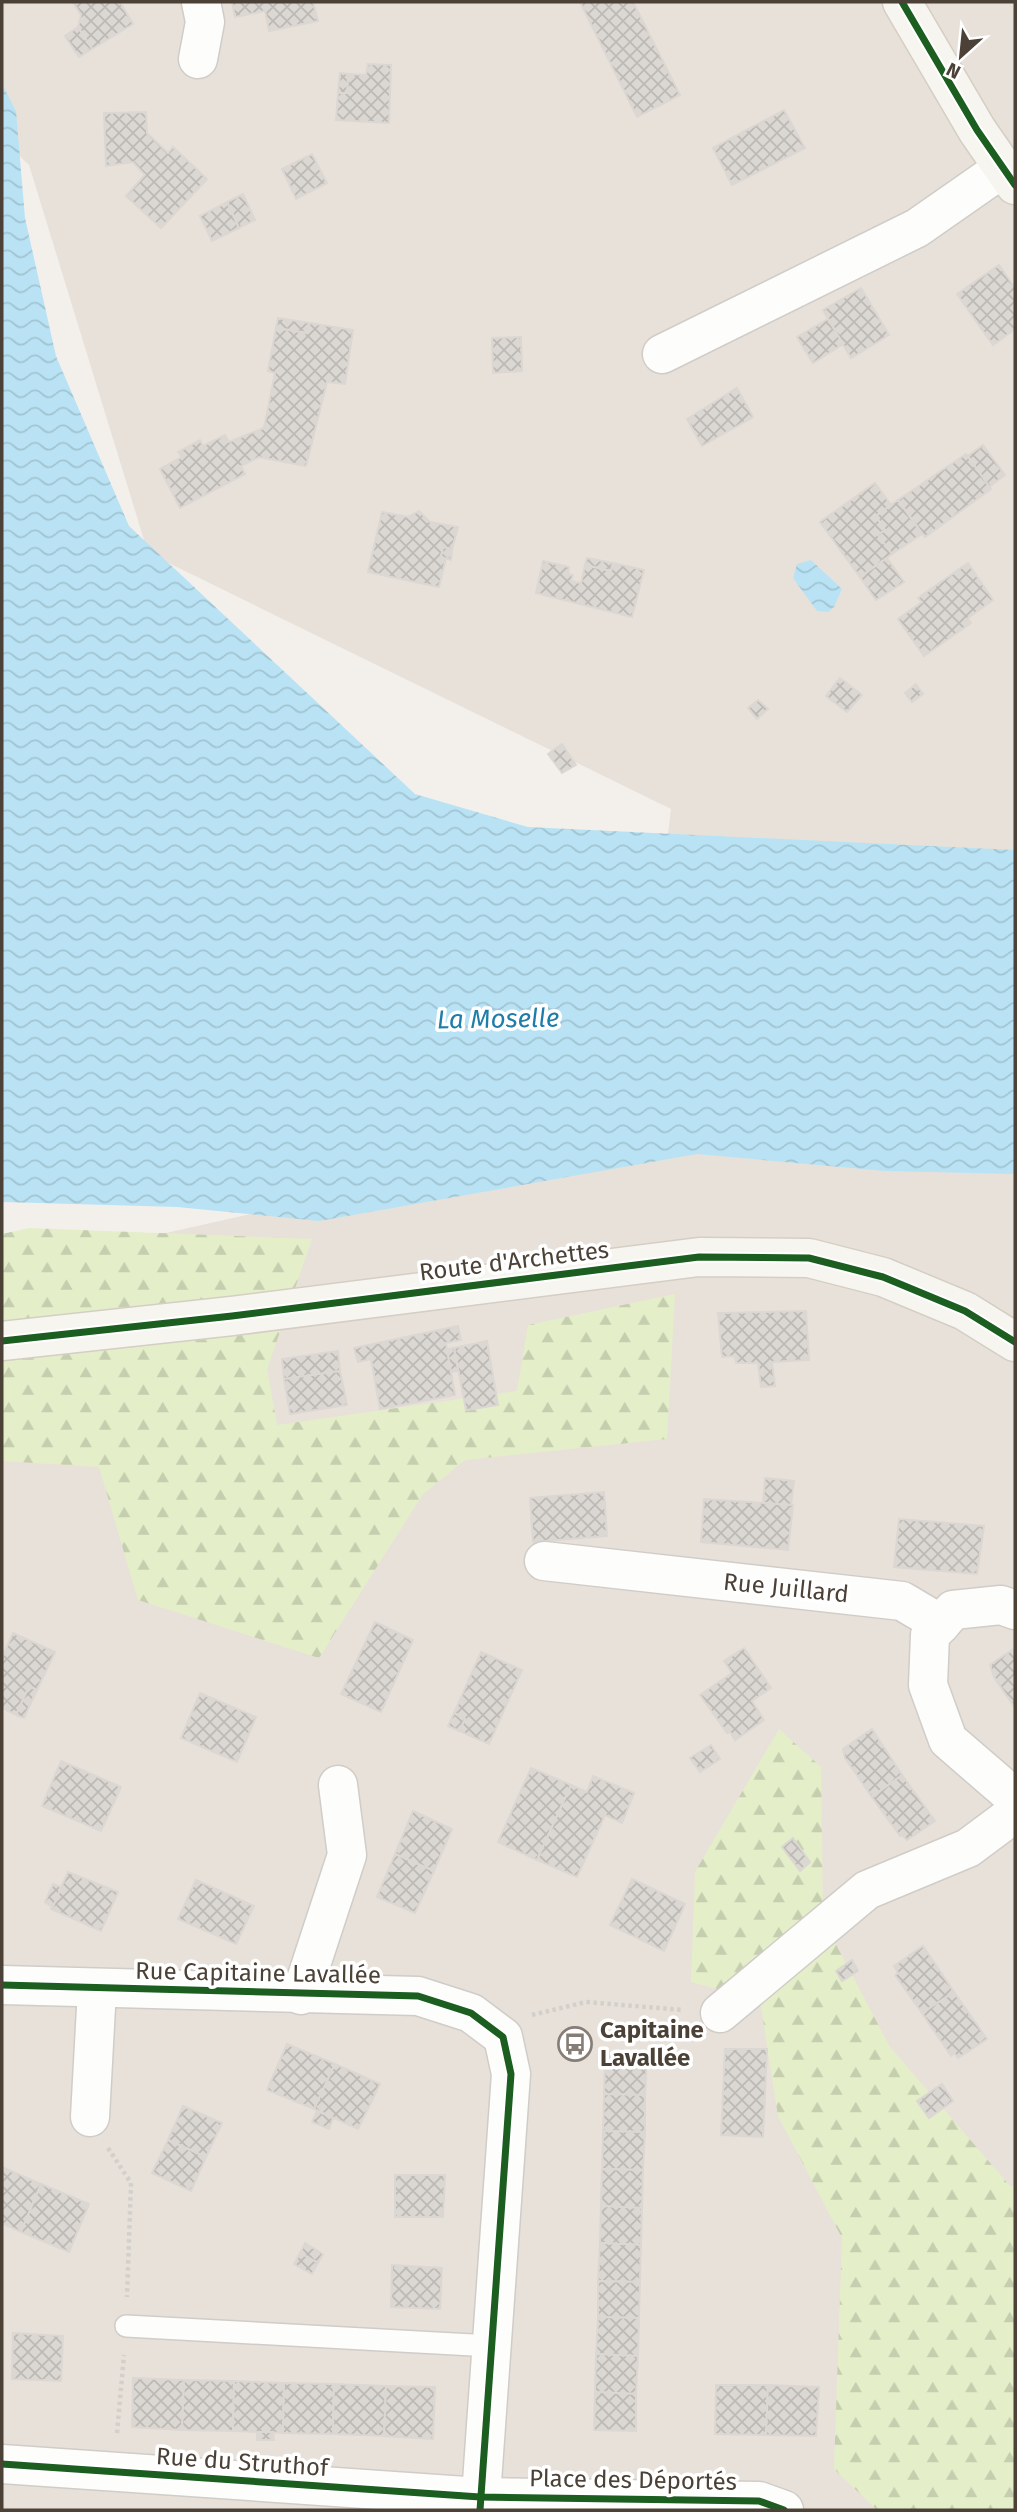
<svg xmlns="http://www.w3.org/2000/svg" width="1017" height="2512" font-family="'Fira Sans',sans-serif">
<defs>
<pattern id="forest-firs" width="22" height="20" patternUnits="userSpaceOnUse" patternTransform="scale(1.75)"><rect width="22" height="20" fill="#e4efca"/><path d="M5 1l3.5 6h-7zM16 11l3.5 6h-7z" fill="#c5ceae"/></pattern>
<pattern id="water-waves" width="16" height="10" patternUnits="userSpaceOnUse" patternTransform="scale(1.75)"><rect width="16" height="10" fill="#b9e3f4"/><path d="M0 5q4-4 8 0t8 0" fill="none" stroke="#a1c4d2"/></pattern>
<pattern id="building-cross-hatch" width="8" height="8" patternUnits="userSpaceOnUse" patternTransform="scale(1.75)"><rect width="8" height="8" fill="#dbd7d2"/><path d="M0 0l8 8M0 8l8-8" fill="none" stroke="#bdbab5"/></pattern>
</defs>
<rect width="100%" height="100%" fill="#f3f0ec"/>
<path fill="#e8e1d9" d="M 2,2 L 1015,2 L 1015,2510 L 2,2510 L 2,1291 L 117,1244 L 632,1128 L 671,809 L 148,553 L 29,165 L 2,139 Z"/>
<g fill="url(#forest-firs)">
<path d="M 29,1228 L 312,1239 L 267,1369 L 277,1425 L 517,1391 L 528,1325 L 675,1294 L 667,1439 L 465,1460 L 423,1494 L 319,1658 L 138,1600 L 99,1467 L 2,1461 L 2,1234 Z"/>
<path d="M 779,1729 L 821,1767 L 823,1920 L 890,2047 L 1011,2187 L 1015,2184 L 1015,2510 L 877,2510 L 834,2469 L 842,2238 L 778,2116 L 760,2000 L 691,1982 L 695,1872 Z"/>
</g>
<g fill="url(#water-waves)">
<path d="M 2,84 L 16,111 L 25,218 L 56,356 L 129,526 L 415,794 L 528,827 L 1015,850 L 1015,1174 L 885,1171 L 697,1154 L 319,1221 L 177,1207 L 2,1202 Z"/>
<path d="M 811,560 L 842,589 L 834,607 L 828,612 L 817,611 L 793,578 L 797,564 Z"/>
</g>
<g fill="url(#building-cross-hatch)" stroke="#dcd7d2" stroke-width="2">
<path d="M 73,2 L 120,2 L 133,24 L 92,49 L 78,27 L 81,15 Z"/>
<path d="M 232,2 L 313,2 L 318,21 L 269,31 L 265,11 L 235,17 Z"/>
<path d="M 580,2 L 633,2 L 680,95 L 637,117 Z"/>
<path d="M 78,27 L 92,49 L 79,57 L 65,36 Z"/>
<path d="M 368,64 L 391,65 L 389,123 L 336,120 L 338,93 L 347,93 L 348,74 L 366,75 Z"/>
<path d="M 340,73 L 348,74 L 347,93 L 338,93 Z"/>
<path d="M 784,110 L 805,148 L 732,185 L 713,148 Z"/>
<path d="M 146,112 L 147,133 L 168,153 L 173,147 L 207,179 L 161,228 L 126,196 L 145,175 L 133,162 L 106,166 L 104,113 Z"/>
<path d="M 312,154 L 327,183 L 296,199 L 282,169 Z"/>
<path d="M 243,194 L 255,220 L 239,228 L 227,202 Z"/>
<path d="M 227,202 L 239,228 L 212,241 L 200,216 Z"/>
<path d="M 999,265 L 1015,288 L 1015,329 L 993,345 L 957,294 Z"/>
<path d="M 861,288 L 889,335 L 851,358 L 823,310 Z"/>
<path d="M 278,318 L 310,323 L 307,333 L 276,328 Z"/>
<path d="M 828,319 L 843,344 L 813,363 L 797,337 Z"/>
<path d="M 310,323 L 353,330 L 345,384 L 327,382 L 306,466 L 259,457 L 241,466 L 245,474 L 180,508 L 160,469 L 182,457 L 178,452 L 200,440 L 203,446 L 225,435 L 229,442 L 264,428 L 275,373 L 268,371 L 276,328 L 307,333 Z"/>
<path d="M 521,337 L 522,371 L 493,373 L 492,338 Z"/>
<path d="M 737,388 L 753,417 L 702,446 L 687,419 Z"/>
<path d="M 983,445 L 1005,475 L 989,487 L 968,456 Z"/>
<path d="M 966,454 L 991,489 L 925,537 L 898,500 Z"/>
<path d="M 875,483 L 891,505 L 876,516 L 885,530 L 878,535 L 892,554 L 860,577 L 820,522 Z"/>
<path d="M 898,500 L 922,534 L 892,554 L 878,535 L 885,530 L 876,516 Z"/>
<path d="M 419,511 L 430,522 L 458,527 L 452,549 L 443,547 L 441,557 L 446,558 L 439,587 L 368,572 L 382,512 L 408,517 Z"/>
<path d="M 443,547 L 452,549 L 451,560 L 441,557 Z"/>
<path d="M 587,558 L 613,563 L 611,571 L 585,565 Z"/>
<path d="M 887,558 L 904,582 L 876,600 L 860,577 Z"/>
<path d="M 543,561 L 569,567 L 568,574 L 573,575 L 571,581 L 581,583 L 585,565 L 611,571 L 613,563 L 644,570 L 632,617 L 536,593 Z"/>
<path d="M 968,563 L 993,600 L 968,618 L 971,623 L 924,656 L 898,619 L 922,602 L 918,598 Z"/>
<path d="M 840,678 L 862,695 L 847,712 L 826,696 Z"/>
<path d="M 916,684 L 923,694 L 912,702 L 905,693 Z"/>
<path d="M 758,700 L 768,709 L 757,719 L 748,708 Z"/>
<path d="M 562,744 L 576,765 L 562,773 L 548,754 Z"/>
<path d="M 806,1311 L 809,1360 L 772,1362 L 775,1386 L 761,1387 L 758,1363 L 736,1363 L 735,1356 L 722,1357 L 718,1313 Z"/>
<path d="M 458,1326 L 461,1340 L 446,1343 L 455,1395 L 380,1409 L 371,1359 L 358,1362 L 354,1348 Z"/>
<path d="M 487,1341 L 498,1405 L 466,1410 L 454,1348 Z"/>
<path d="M 454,1348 L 458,1371 L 451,1372 L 447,1349 Z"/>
<path d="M 338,1351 L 340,1371 L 284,1379 L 282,1359 Z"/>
<path d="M 340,1371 L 347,1405 L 290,1414 L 284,1379 Z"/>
<path d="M 765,1478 L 794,1481 L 791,1505 L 763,1503 Z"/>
<path d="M 604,1492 L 607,1536 L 533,1542 L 530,1498 Z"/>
<path d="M 704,1499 L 793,1505 L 788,1550 L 701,1542 Z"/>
<path d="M 899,1519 L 984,1526 L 977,1574 L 894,1567 Z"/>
<path d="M 375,1622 L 413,1640 L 381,1712 L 341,1694 Z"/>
<path d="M 13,1633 L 55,1652 L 37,1690 L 29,1686 L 16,1715 L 2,1708 L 2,1658 Z"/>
<path d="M 744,1648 L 771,1688 L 752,1701 L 764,1720 L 735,1740 L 730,1732 L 727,1733 L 700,1695 L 732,1673 L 724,1661 Z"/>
<path d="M 1015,1648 L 1015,1708 L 994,1677 L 990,1665 Z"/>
<path d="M 481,1652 L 522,1670 L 489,1744 L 459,1731 L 465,1719 L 454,1713 Z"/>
<path d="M 29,1686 L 37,1690 L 24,1718 L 16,1715 Z"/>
<path d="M 200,1693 L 256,1717 L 237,1762 L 181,1738 Z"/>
<path d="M 454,1713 L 465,1719 L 459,1731 L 448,1726 Z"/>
<path d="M 872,1729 L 902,1775 L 872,1797 L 845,1758 L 843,1749 Z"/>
<path d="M 711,1745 L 720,1759 L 700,1772 L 690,1758 Z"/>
<path d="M 61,1761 L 121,1787 L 101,1831 L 42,1806 Z"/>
<path d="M 531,1768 L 571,1785 L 537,1860 L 498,1842 Z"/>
<path d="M 902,1775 L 935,1821 L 907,1840 L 902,1835 L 900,1836 L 872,1797 Z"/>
<path d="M 593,1776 L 634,1793 L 622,1823 L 605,1815 L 577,1877 L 537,1860 L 571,1785 L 587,1792 Z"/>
<path d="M 413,1811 L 452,1829 L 434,1871 L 395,1854 Z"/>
<path d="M 793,1838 L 810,1862 L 800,1871 L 782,1847 Z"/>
<path d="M 395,1854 L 434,1871 L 415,1913 L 377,1897 Z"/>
<path d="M 68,1872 L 118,1892 L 101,1931 L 51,1909 Z"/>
<path d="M 632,1879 L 685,1904 L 664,1951 L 610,1925 Z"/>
<path d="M 196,1880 L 254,1906 L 236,1944 L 178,1919 Z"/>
<path d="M 53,1884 L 61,1887 L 53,1907 L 45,1902 Z"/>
<path d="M 923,1946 L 954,1992 L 922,2013 L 895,1975 L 898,1973 L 894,1966 Z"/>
<path d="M 852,1960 L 858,1971 L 842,1981 L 836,1971 Z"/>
<path d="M 954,1992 L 987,2039 L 958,2058 L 954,2053 L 951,2056 L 922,2013 Z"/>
<path d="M 287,2044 L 335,2064 L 314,2109 L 267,2090 Z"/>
<path d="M 725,2049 L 767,2049 L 763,2137 L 721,2135 Z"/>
<path d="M 605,2056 L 647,2059 L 645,2095 L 604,2094 Z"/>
<path d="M 335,2064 L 380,2084 L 358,2129 L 314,2109 Z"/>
<path d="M 942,2084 L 953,2101 L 929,2118 L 917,2101 Z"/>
<path d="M 604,2094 L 645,2095 L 645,2132 L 603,2131 Z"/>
<path d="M 183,2106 L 222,2123 L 206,2157 L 168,2140 Z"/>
<path d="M 317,2111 L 333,2118 L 329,2129 L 312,2122 Z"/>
<path d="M 603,2131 L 645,2132 L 643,2170 L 602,2169 Z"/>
<path d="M 168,2140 L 206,2157 L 191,2191 L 152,2173 Z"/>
<path d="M 2,2167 L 41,2184 L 21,2232 L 2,2223 Z"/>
<path d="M 602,2169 L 643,2170 L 642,2208 L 601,2206 Z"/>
<path d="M 395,2175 L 445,2175 L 443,2217 L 395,2217 Z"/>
<path d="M 41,2184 L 89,2204 L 69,2252 L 21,2232 Z"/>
<path d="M 601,2206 L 642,2208 L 641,2245 L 600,2243 Z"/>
<path d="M 305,2243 L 323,2254 L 318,2263 L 300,2253 Z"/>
<path d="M 600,2243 L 641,2245 L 640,2282 L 598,2281 Z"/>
<path d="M 300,2253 L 318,2263 L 312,2274 L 294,2264 Z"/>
<path d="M 392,2265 L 442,2268 L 440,2309 L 391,2307 Z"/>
<path d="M 598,2281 L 640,2282 L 639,2318 L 598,2317 Z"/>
<path d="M 598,2317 L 639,2318 L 638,2356 L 596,2354 Z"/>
<path d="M 13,2333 L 63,2336 L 61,2381 L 12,2379 Z"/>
<path d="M 596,2354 L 638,2356 L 636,2394 L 595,2392 Z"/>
<path d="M 133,2378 L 184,2380 L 182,2430 L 132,2427 Z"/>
<path d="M 184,2380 L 234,2381 L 233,2431 L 182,2430 Z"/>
<path d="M 234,2381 L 284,2383 L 283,2433 L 233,2431 Z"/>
<path d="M 284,2383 L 334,2384 L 333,2434 L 283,2433 Z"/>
<path d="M 334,2384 L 386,2386 L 384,2436 L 333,2434 Z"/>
<path d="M 716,2385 L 768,2385 L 766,2435 L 715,2434 Z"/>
<path d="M 768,2385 L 819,2387 L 816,2436 L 766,2435 Z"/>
<path d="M 386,2386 L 435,2387 L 433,2439 L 384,2436 Z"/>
<path d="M 595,2392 L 636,2394 L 636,2431 L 594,2430 Z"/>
<path d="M 257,2432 L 273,2432 L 274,2440 L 257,2440 Z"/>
</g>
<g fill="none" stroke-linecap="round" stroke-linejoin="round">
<g stroke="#d0ccc8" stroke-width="24">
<path id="lane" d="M 126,2326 L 491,2346"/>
</g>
<g stroke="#d0ccc8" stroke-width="41">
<g id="street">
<path d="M 198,59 L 205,22 L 201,2"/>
<path d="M 662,354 L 917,228 L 1003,168"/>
<path d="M 544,1561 L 902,1601 L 941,1624 L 953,1610 L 1001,1605 L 1015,1610"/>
<path d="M 941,1624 L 930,1635 L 928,1685 L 948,1740 L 1015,1798"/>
<path d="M 2,1985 L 418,1996 L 471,2013 L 503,2037 L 511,2074 L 480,2510"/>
<path d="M 301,1995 L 347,1855 L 338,1785"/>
<path d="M 720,2013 L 867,1890 L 968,1848 L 1015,1813"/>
<path d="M 90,2117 L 97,1989"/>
<path d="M 2,2464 L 480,2497 L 759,2501 L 784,2510"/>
</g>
</g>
<g stroke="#d5cec4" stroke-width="41">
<g id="secondary">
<path d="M 902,2 L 977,130 L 1015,185"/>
<path d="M 2,1341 L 232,1316 L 699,1257 L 809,1258 L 883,1277 L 965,1311 L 1015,1342"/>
</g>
</g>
<g stroke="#d3d0cb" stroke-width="4.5" stroke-dasharray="3.5 3.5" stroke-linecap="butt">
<path d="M 532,2015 L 586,2002 L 683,2010"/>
<path d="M 108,2148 L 131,2183 L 127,2297"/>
<path d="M 117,2433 L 124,2355"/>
</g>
<use href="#lane" stroke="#fdfdfc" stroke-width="21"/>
<use href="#street" stroke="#fdfdfc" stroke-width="38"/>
<use href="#secondary" stroke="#f7f5f0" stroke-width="38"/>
<g stroke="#fff" stroke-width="11">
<g id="cycleway">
<path d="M 902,2 L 977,130 L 1015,185"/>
<path d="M 2,1341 L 232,1316 L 699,1257 L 809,1258 L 883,1277 L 965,1311 L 1015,1342"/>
<path d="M 2,1985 L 418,1996 L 471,2013 L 503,2037 L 511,2074 L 480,2510"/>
<path d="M 2,2464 L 480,2497 L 759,2501 L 784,2510"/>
</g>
</g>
<use href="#cycleway" stroke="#1b5e20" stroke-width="7"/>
</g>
<defs>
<g id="bus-ring" transform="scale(1.75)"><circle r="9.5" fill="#fff" stroke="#867e76" stroke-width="1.5"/><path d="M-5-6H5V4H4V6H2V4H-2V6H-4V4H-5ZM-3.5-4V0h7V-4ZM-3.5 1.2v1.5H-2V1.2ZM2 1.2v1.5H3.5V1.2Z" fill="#867e76"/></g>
</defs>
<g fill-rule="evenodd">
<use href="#bus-ring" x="575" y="2044"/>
</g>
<g text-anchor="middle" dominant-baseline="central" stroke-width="7" stroke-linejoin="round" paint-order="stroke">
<g font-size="24" fill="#4b4136" stroke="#fff">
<text transform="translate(514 1261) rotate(-7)">Route d'Archettes</text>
<text transform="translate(786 1588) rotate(6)">Rue Juillard</text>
<text transform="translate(258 1973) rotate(1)">Rue Capitaine Lavallée</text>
<text transform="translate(242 2462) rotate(4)">Rue du Struthof</text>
<text transform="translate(633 2480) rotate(1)">Place des Déportés</text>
</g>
<g font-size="24" font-weight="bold" fill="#4b4136" stroke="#fff" text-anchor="start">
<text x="600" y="2030">Capitaine<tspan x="600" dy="28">Lavallée</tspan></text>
</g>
<g font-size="26" font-style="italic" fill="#207da9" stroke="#fff">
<text transform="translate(498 1019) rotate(-1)">La Moselle</text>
</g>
</g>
<rect width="1017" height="2512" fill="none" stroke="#4b4136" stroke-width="7"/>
<g transform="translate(961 56) rotate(207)" stroke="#ffffff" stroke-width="5" paint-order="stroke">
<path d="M0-5L12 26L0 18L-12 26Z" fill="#4b4136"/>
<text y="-10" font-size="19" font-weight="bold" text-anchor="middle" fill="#4b4136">N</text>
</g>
</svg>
